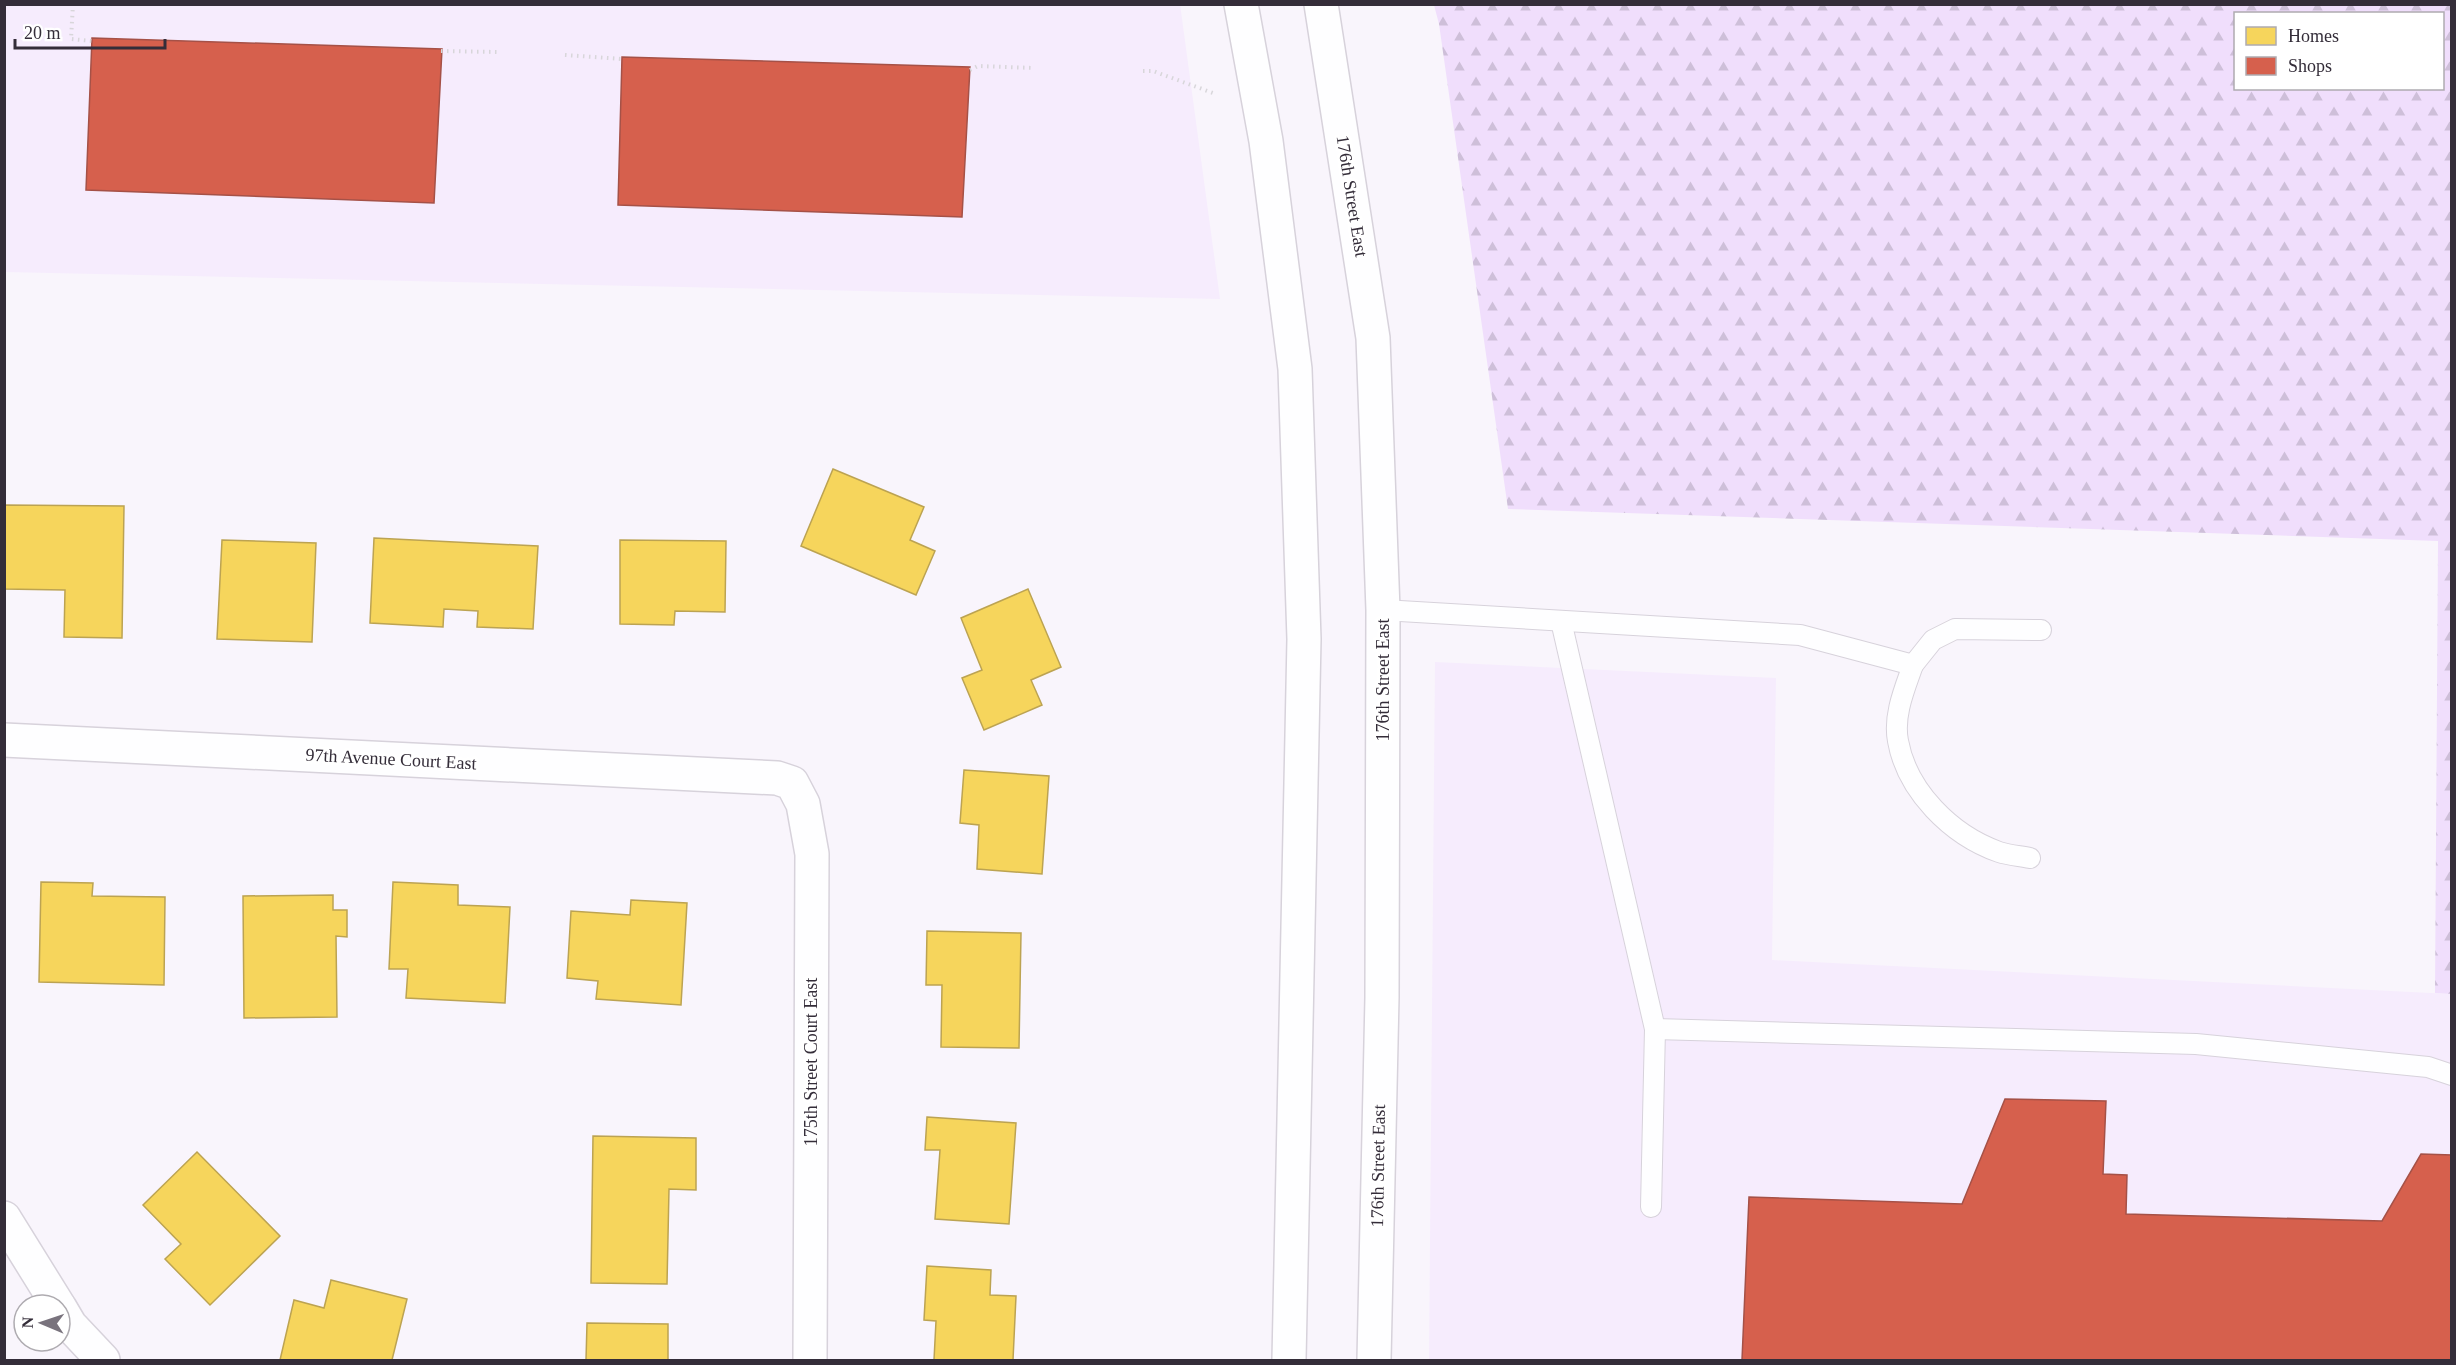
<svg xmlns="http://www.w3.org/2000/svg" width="2456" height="1365" font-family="Georgia,serif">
<defs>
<pattern id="forest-firs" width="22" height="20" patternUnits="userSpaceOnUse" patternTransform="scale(1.5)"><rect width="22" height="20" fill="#f0defc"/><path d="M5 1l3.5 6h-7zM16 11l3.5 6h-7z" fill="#cebfd9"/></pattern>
</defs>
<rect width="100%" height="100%" fill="#f9f5fc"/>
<g fill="#f6ecfd">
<path d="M 1180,4 L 1220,299 L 5,272 L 5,5 Z"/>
<path d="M 1435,662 L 1776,678 L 1772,960 L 2451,994 L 2451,1360 L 1429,1360 Z"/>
</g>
<path fill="url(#forest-firs)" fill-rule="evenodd" d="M 1434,5 L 2451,5 L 2451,994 L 2435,993 L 2438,541 L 1508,509 L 1439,24 ZM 2236,14 L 2442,14 L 2442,88 L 2236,88 Z"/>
<g fill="#f6d55c" stroke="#bca352" stroke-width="1.5">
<path d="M 833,469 L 924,507 L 910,540 L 935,551 L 916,595 L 801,546 Z"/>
<path d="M 4,505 L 124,506 L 122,638 L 64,637 L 65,590 L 4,589 Z"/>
<path d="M 374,538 L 538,546 L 533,629 L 477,627 L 478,611 L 444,609 L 443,627 L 370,623 Z"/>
<path d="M 222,540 L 316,543 L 312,642 L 217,639 Z"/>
<path d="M 620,540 L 726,541 L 725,612 L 675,611 L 674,625 L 620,624 Z"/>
<path d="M 1028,589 L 1061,667 L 1031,680 L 1042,705 L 984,730 L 962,678 L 982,670 L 961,618 Z"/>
<path d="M 964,770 L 1049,776 L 1042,874 L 977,869 L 979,825 L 960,823 Z"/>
<path d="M 41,882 L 93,883 L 92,896 L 165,897 L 164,985 L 39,982 Z"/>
<path d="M 393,882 L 458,885 L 458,905 L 510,907 L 505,1003 L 406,998 L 408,969 L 389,969 Z"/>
<path d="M 333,895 L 333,910 L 347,910 L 347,937 L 336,936 L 337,1017 L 244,1018 L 243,896 Z"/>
<path d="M 631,900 L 687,903 L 681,1005 L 596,999 L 598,981 L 567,978 L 571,911 L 630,915 Z"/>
<path d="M 927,931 L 1021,933 L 1019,1048 L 941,1047 L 942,985 L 926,985 Z"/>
<path d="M 927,1117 L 1016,1123 L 1009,1224 L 935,1219 L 940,1150 L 925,1150 Z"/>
<path d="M 593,1136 L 696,1138 L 696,1190 L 669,1189 L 667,1284 L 591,1283 Z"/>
<path d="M 197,1152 L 280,1236 L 210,1305 L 165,1259 L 181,1244 L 143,1205 Z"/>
<path d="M 927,1266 L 991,1270 L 990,1295 L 1016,1296 L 1013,1360 L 934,1360 L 936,1321 L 924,1320 Z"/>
<path d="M 331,1280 L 407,1299 L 392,1360 L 280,1360 L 294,1300 L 324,1308 Z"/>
<path d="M 587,1323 L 668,1324 L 668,1360 L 586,1360 Z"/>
</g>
<g fill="#d6604d" stroke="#a55147" stroke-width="1.5">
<path d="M 92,38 L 442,49 L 434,203 L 86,190 Z"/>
<path d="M 622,57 L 970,67 L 962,217 L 618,205 Z"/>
<path d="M 2005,1099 L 2106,1101 L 2103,1174 L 2127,1175 L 2126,1214 L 2382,1221 L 2421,1154 L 2452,1155 L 2452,1360 L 1742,1360 L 1749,1197 L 1962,1204 Z"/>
</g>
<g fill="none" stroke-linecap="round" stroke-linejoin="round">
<g stroke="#d7d2db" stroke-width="22">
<g id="service">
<path d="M 1383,610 L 1800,635 L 1913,665 C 1905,688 1893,715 1898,741 C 1907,791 1951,835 1999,852 C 2008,855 2020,856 2030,858"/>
<path d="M 1561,621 L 1655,1029 L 1651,1207"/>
<path d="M 1913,665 L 1933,640 L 1955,629 L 2041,630"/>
<path d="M 1655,1029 L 2196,1044 L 2428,1067 L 2452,1075"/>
</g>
</g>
<g stroke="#d7d2db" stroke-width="36">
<g id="minor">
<path d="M 4,740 L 777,778 L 792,783 L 803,804 L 812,854 L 810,1360"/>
<path d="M 4,1218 L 58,1305"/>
<path d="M 60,1308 L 70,1325 L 103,1360"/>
</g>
</g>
<g stroke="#d7d2db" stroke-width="36">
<g id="primary">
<path d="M 1241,4 L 1266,141 L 1295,369 L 1304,639 L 1289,1360"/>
<path d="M 1321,4 L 1373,338 L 1383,610 L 1382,997 L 1374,1360"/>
</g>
</g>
<g stroke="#d8d6da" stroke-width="4" stroke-dasharray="1.5 4.5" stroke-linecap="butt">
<path d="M 73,4 L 71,39 L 92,41"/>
<path d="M 441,51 L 497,52"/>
<path d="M 565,55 L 622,59"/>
<path d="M 970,70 L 978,66 L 1034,68"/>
<path d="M 1143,71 L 1153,71 L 1213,93"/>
</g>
<use href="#service" stroke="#fefeff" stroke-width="20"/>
<use href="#minor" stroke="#fefeff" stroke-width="33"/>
<use href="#primary" stroke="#fefeff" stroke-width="33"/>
</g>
<g text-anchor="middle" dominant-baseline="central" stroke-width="6" stroke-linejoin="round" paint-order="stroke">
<g font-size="18" fill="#342d39" stroke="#fff">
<text transform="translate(1352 196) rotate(81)">176th Street East</text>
<text transform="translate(1383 680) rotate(-90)">176th Street East</text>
<text transform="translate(391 759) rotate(3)">97th Avenue Court East</text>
<text transform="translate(811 1062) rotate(-90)">175th Street Court East</text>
<text transform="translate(1378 1166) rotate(-89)">176th Street East</text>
</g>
</g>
<rect width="2456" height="1365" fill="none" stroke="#342d39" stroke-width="12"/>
<rect x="2234" y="12" width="210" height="78" fill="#ffffff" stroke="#aeabb0" stroke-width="1.5"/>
<rect x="2246" y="27" width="30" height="18" fill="#f6d55c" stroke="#aeabb0" stroke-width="1.5"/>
<text x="2288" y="42" font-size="18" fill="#342d39">Homes</text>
<rect x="2246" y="57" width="30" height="18" fill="#d6604d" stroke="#aeabb0" stroke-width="1.5"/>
<text x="2288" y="72" font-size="18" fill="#342d39">Shops</text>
<g transform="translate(42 1323) rotate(272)"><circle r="28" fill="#ffffff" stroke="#aeabb0" stroke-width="1.5"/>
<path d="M0-4.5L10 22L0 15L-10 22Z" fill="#79737d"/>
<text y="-9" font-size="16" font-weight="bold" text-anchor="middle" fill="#342d39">N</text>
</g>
<path d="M15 39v9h150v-9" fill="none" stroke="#342d39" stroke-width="3"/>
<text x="24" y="39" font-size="18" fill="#342d39" stroke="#ffffff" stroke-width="4.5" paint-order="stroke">20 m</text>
</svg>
